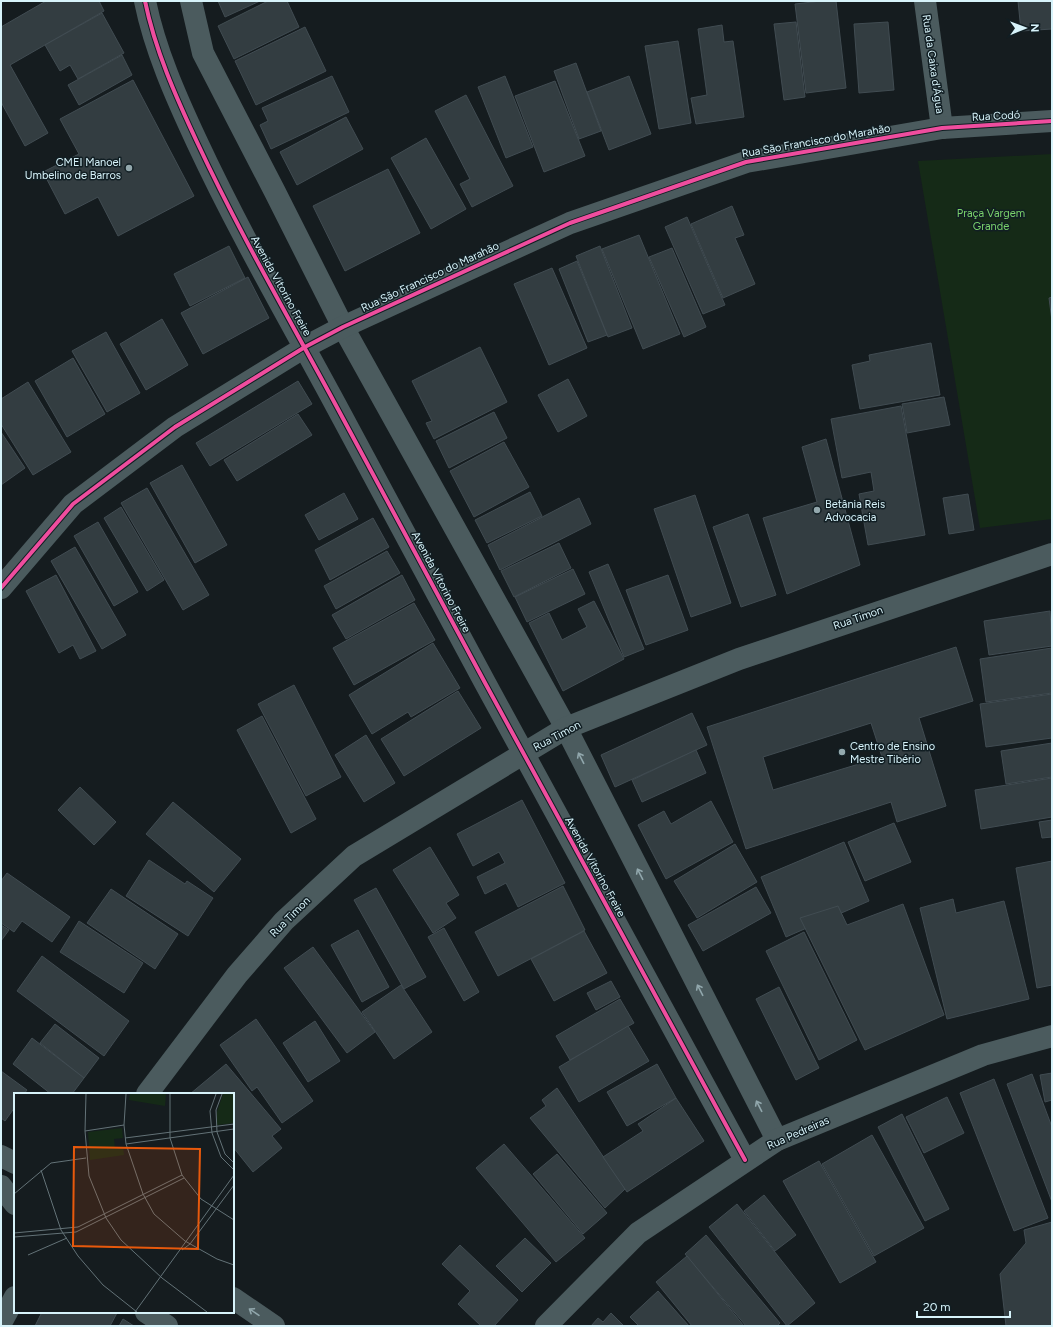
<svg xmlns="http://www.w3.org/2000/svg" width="1053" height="1327" font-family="Figtree,sans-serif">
<rect width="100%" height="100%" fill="#151c1f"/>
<path fill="#152a17" d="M 1052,154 L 1052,519 L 980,528 L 918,161 Z"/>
<g fill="#333d41" stroke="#414c52" fill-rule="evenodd">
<path d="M 46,1 L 99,1 L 104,11 L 10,65 L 48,133 L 25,146 L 1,102 L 1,27 Z"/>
<path d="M 218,1 L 260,1 L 225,17 Z"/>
<path d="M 268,1 L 287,1 L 299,27 L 234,59 L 218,26 Z"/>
<path d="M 821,1 L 836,1 L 846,88 L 806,93 L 795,4 Z"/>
<path d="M 1018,1 L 1052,1 L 1052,29 L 1021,31 Z"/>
<path d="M 102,13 L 124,53 L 78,79 L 70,65 L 60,71 L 45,45 Z"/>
<path d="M 796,22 L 805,97 L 784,100 L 774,24 Z"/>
<path d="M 888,22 L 894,90 L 859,93 L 854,24 Z"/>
<path d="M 722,25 L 724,42 L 733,41 L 744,117 L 696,124 L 691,98 L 707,95 L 698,29 Z"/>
<path d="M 305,27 L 326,71 L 256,105 L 235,61 Z"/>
<path d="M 678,41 L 691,123 L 659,129 L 645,46 Z"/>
<path d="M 122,55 L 132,75 L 79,105 L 68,85 Z"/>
<path d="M 576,63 L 601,131 L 579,139 L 554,71 Z"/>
<path d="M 332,76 L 349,112 L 271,149 L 260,125 L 268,121 L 262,108 Z"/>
<path d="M 505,76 L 533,147 L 506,158 L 478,87 Z"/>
<path d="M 629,76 L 651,134 L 609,150 L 587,92 Z"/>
<path d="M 133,80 L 194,196 L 118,236 L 98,197 L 65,214 L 43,172 L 79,154 L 60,119 Z"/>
<path d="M 555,81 L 585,156 L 544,172 L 515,96 Z"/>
<path d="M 466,95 L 513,186 L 472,207 L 460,184 L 470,179 L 435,111 Z"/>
<path d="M 346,117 L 363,149 L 297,185 L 280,152 Z"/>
<path d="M 426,138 L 466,209 L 431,229 L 391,158 Z"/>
<path d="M 388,169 L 420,233 L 345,271 L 313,206 Z"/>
<path d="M 732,206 L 744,235 L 735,238 L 755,284 L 723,298 L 691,224 Z"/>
<path d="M 687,217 L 725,305 L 703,314 L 665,227 Z"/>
<path d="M 639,235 L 680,334 L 643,349 L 602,249 Z"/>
<path d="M 229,246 L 245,278 L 190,306 L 174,274 Z"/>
<path d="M 600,246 L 632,328 L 608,337 L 576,256 Z"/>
<path d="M 672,248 L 706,327 L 684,337 L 649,257 Z"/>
<path d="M 577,261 L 607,335 L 588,342 L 559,269 Z"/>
<path d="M 552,268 L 587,348 L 549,365 L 514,284 Z"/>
<path d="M 248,277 L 269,318 L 203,354 L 181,313 Z"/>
<path d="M 1052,297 L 1052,321 L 1049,298 Z"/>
<path d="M 162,319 L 188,365 L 146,390 L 120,344 Z"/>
<path d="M 106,332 L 140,393 L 107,412 L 72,351 Z"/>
<path d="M 931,343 L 940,395 L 860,409 L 852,365 L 870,361 L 869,355 Z"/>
<path d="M 480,347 L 507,402 L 434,439 L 426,423 L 432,421 L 412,381 Z"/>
<path d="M 73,358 L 105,414 L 67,437 L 35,381 Z"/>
<path d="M 568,379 L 587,416 L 558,432 L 538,395 Z"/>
<path d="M 298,381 L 312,404 L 210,466 L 196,443 Z"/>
<path d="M 28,382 L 71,452 L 33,475 L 1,424 L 1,399 Z"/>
<path d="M 944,397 L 950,425 L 907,433 L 902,404 Z"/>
<path d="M 901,406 L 925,535 L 868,545 L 859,494 L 874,491 L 871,472 L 842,478 L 831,419 Z"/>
<path d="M 494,412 L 507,438 L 449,468 L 436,441 Z"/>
<path d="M 298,414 L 312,435 L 237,481 L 224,460 Z"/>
<path d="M 1,432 L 25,468 L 1,485 Z"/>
<path d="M 826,439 L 860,565 L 787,594 L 763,518 L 817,502 L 802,447 Z"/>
<path d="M 504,442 L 529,487 L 474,517 L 450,471 Z"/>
<path d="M 182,465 L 227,545 L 195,563 L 150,483 Z"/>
<path d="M 147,488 L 209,595 L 183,610 L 121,503 Z"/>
<path d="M 530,492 L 542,516 L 487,543 L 475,520 Z"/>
<path d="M 344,493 L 358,519 L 319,540 L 305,515 Z"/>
<path d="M 968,494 L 974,530 L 949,534 L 943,498 Z"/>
<path d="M 695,495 L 731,603 L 691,617 L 654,509 Z"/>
<path d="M 579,498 L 591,524 L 500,570 L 488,545 Z"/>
<path d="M 121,507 L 164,580 L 147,591 L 104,518 Z"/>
<path d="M 748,514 L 776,595 L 741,607 L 713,527 Z"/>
<path d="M 373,518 L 389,547 L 330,580 L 315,550 Z"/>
<path d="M 98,522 L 138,592 L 114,606 L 74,536 Z"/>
<path d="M 559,543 L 571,568 L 514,597 L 501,571 Z"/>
<path d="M 75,547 L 126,635 L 102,649 L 51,561 Z"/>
<path d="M 387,551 L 400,573 L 336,609 L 324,586 Z"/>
<path d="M 608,564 L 644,649 L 624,657 L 589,572 Z"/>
<path d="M 573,569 L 585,594 L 527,622 L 515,597 Z"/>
<path d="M 56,575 L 96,651 L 80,659 L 73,645 L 59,653 L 26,591 Z"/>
<path d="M 402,575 L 415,600 L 346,639 L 332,615 Z"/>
<path d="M 668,575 L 688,630 L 646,645 L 626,590 Z"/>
<path d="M 594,601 L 624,659 L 563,691 L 529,623 L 549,613 L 562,640 L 587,627 L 578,609 Z"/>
<path d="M 414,603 L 435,640 L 354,685 L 333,648 Z"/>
<path d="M 1050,611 L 1052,646 L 989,655 L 984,621 Z"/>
<path d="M 433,643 L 460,688 L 411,717 L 408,712 L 372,734 L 349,695 Z"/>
<path d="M 956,647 L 973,701 L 919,718 L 946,806 L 897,822 L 891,802 L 746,849 L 707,727 ZM 871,723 L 882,757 L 773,790 L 763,757 Z"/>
<path d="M 1052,648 L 1052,693 L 986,702 L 980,659 Z"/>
<path d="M 294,685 L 341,777 L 306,796 L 258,704 Z"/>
<path d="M 458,691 L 481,728 L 404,776 L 381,739 Z"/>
<path d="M 1052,694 L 1052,738 L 986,747 L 980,704 Z"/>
<path d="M 692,713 L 707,745 L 615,787 L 601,755 Z"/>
<path d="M 262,716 L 316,819 L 291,833 L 237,730 Z"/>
<path d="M 366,735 L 395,783 L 364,802 L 335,755 Z"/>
<path d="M 1052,743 L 1052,777 L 1006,784 L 1001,751 Z"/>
<path d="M 696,750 L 706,773 L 642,802 L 632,780 Z"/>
<path d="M 1052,778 L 1052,817 L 981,829 L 975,790 Z"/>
<path d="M 80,787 L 116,822 L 94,845 L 58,810 Z"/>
<path d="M 522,800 L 565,883 L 518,907 L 506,883 L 485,894 L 477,877 L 505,863 L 499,852 L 473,866 L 457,834 Z"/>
<path d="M 711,801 L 733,842 L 666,879 L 638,825 L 664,811 L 671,824 Z"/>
<path d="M 173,802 L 241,859 L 214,892 L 146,834 Z"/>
<path d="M 1052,820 L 1052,837 L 1042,838 L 1039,822 Z"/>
<path d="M 894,823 L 911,862 L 865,881 L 848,842 Z"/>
<path d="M 844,842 L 869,901 L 786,937 L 761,877 Z"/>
<path d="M 735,844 L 757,882 L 697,918 L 674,881 Z"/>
<path d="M 430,847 L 459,895 L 446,903 L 456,918 L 433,933 L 393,870 Z"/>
<path d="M 149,860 L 185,884 L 187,881 L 213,898 L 188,936 L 126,896 Z"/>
<path d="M 1052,861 L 1052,985 L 1037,988 L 1016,868 Z"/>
<path d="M 7,873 L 70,917 L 52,942 L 22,921 L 14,932 L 1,923 L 1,881 Z"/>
<path d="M 563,886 L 585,930 L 498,976 L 475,932 Z"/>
<path d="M 756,887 L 771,913 L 703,951 L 688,925 Z"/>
<path d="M 376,888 L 426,977 L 404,989 L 354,900 Z"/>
<path d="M 111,889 L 178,934 L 155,969 L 87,923 Z"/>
<path d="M 953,899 L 956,913 L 1004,901 L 1029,999 L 947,1019 L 920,908 Z"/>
<path d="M 903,904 L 944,1015 L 865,1050 L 800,918 L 838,906 L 847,925 Z"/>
<path d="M 79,921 L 143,963 L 124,993 L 60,952 Z"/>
<path d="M 1,925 L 9,930 L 1,941 Z"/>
<path d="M 444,928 L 479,992 L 464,1001 L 428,937 Z"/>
<path d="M 358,930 L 389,987 L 362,1002 L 331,945 Z"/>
<path d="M 584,931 L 607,973 L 554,1001 L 531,959 Z"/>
<path d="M 804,932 L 857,1040 L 819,1060 L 766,951 Z"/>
<path d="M 313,947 L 375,1032 L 347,1053 L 284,968 Z"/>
<path d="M 42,956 L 129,1021 L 104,1056 L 17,991 Z"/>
<path d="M 611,981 L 620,997 L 596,1010 L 587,993 Z"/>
<path d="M 401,985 L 432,1032 L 394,1059 L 362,1012 Z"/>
<path d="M 779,987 L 819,1068 L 796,1080 L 756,999 Z"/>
<path d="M 620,999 L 634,1023 L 570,1060 L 556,1036 Z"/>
<path d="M 256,1019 L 313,1101 L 282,1123 L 257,1087 L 252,1091 L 220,1045 Z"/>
<path d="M 315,1021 L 340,1061 L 308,1082 L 283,1043 Z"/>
<path d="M 55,1024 L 99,1058 L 84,1078 L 40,1043 Z"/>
<path d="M 628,1026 L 649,1061 L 579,1102 L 559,1067 Z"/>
<path d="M 32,1038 L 84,1078 L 72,1094 L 51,1094 L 13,1064 Z"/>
<path d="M 226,1064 L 281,1129 L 272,1136 L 282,1148 L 253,1172 L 233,1147 L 233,1094 L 190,1094 Z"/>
<path d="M 657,1064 L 676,1098 L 627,1126 L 607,1092 Z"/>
<path d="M 1,1071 L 27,1090 L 24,1094 L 15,1094 L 15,1107 L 5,1121 L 1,1118 Z"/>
<path d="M 1052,1073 L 1052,1100 L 1045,1102 L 1040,1075 Z"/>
<path d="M 1032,1074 L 1052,1127 L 1052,1202 L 1007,1084 Z"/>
<path d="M 994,1079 L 1048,1218 L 1014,1231 L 960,1093 Z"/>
<path d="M 557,1088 L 625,1189 L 605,1208 L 530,1118 L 546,1106 L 542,1100 Z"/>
<path d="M 947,1097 L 964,1133 L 924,1153 L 906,1117 Z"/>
<path d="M 676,1098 L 704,1141 L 627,1192 L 603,1157 L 643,1131 L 638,1124 Z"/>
<path d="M 902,1114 L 949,1209 L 925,1221 L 878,1127 Z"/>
<path d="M 872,1135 L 924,1228 L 874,1256 L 822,1164 Z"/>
<path d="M 504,1144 L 585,1238 L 556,1262 L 476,1168 Z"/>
<path d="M 557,1154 L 607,1213 L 583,1234 L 533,1174 Z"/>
<path d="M 819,1161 L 876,1262 L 840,1283 L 783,1181 Z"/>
<path d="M 764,1195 L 796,1235 L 775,1251 L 744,1211 Z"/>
<path d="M 737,1204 L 815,1303 L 787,1326 L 709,1227 Z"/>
<path d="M 1052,1222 L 1052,1326 L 1006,1326 L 1000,1274 L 1026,1243 L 1024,1230 Z"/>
<path d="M 706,1235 L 780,1323 L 777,1326 L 746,1326 L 685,1254 Z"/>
<path d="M 525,1238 L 551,1263 L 522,1292 L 496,1266 Z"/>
<path d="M 460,1245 L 518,1300 L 494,1326 L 481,1326 L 458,1304 L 470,1291 L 442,1264 Z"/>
<path d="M 687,1256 L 744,1326 L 692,1326 L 656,1282 Z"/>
<path d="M 658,1291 L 689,1326 L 639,1326 L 630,1317 Z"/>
<path d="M 42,1312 L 115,1312 L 117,1313 L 110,1326 L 35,1326 Z"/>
<path d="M 611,1313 L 624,1326 L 591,1326 L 598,1318 L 603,1322 Z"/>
<path d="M 123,1319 L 134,1326 L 119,1326 Z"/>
</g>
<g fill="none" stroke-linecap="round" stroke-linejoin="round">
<g stroke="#4b5b5e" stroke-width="22">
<path d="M 145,1 C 155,50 176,97 197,142 C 238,230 286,313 332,398 C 468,653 606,906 745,1160"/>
<path d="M 191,1 L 203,53 L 275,192 L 343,327 L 566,728 L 777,1140"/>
<path d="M 925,1 L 942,128"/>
<path d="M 1,588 L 73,504 L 175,427 L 305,347 L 343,327 L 570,223 L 746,162 L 942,128 L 1052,121"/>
<path d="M 147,1094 L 237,975 L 284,921 L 354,856 L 566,728 L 739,659 L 1052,554"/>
<path d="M 1,1156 L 15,1163"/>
<path d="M 1,1186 L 15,1204"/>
<path d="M 233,1298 L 274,1326"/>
<path d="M 146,1312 L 167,1326"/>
<path d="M 1,1323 L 15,1297"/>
<path d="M 546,1326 L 638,1233 L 777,1140 L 983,1055 L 1052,1036"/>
</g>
<g stroke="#111e23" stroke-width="6">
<g id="cycleway">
<path d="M 145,1 C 155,50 176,97 197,142 C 238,230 286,313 332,398 C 468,653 606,906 745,1160"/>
<path d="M 1,588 L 73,504 L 175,427 L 305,347 L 343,327 L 570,223 L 746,162 L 942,128 L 1052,121"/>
</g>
</g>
<use href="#cycleway" stroke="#ef4d9e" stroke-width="4"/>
</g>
<defs><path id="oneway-shaft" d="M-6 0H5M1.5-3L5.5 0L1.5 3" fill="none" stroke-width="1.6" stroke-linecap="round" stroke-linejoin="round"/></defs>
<g stroke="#91a7ac">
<use href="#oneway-shaft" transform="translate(581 758) rotate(-117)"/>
<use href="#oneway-shaft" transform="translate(640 874) rotate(-117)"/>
<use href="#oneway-shaft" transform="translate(700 990) rotate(-117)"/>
<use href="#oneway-shaft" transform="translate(759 1106) rotate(-117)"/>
<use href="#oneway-shaft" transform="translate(254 1312) rotate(-146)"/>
</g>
<g fill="#93a8ad" stroke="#111e23" stroke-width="1.5">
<circle cx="129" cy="168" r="4"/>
<circle cx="817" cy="510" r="4"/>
<circle cx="842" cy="752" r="4"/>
</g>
<g text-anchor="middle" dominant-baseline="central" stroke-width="3" stroke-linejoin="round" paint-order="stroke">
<g font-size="11" fill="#d7f3fa" stroke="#111e23">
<text transform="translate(933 64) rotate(82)">Rua da Caixa d'Água</text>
<text transform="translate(996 116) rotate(-3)">Rua Codó</text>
<text transform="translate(816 141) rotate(-10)">Rua São Francisco do Marahão</text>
<text transform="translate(430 277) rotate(-25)">Rua São Francisco do Marahão</text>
<text transform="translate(281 286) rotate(61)">Avenida Vitorino Freire</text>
<text transform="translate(441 582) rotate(62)">Avenida Vitorino Freire</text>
<text transform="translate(858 618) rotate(-19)">Rua Timon</text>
<text transform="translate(557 736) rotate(-28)">Rua Timon</text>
<text transform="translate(595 867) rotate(61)">Avenida Vitorino Freire</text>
<text transform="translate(290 917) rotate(-45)">Rua Timon</text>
<text transform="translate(798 1133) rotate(-24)">Rua Pedreiras</text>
</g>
<g font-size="11" fill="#d7f3fa" stroke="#111e23" text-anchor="start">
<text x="121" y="162" text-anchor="end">CMEI Manoel<tspan x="121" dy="13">Umbelino de Barros</tspan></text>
<text x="825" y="504">Betânia Reis<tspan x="825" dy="13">Advocacia</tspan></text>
<text x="850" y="746">Centro de Ensino<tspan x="850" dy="13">Mestre Tibério</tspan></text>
</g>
<g font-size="11" fill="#7ad26b" stroke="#111e23">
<text x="991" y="213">Praça Vargem<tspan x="991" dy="13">Grande</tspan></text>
</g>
</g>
<g transform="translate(14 1093)">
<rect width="220" height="220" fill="#151c1f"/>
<path d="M 116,1 L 152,1 L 151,13 L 115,7 ZM 209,1 L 220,1 L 220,30 L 203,32 L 203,19 ZM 108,35 L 109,45 L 100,46 L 101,55 L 109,54 L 110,62 L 76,67 L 74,39 Z" fill="#152a17"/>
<path fill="none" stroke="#637277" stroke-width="1" d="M 72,1 L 71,38 L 75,83 L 92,125 L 107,147 L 148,185 L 193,219M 112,1 L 110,32 L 112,51 L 129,101 L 140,121 L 171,148 L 203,166 L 220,172M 156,1 L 156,45 L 168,82 L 187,106 L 220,127M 202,1 L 196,18 L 198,40 L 207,64 L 220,77M 208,1 L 202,17 L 203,39 L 211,61 L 220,70M 71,38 L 110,32M 111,45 L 220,31M 112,51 L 220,36M 27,77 L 47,137 L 64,163 L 89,192 L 123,219M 0,101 L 37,70 L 72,65M 0,140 L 64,134 L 168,82M 0,144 L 62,139 L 170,85M 168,157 L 176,151 L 220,92M 14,162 L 53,145M 121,219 L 220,82"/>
<path fill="#e8590c" fill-opacity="0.15" stroke="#e8590c" stroke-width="2" d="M 60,54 L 186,56 L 184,156 L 59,153 Z"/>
<rect width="220" height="220" fill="none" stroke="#d7f3fa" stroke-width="2"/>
</g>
<rect width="1053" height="1327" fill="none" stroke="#d7f3fa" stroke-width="4"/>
<g transform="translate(1025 28) rotate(89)" stroke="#111e23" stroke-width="3" paint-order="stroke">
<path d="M0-3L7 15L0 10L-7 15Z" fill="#d7f3fa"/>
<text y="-6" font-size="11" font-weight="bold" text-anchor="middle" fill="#d7f3fa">N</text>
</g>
<path d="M917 1311v6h93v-6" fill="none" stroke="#d7f3fa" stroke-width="2"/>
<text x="923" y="1311" font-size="12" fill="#d7f3fa" stroke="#111e23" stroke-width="3" paint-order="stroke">20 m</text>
</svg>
